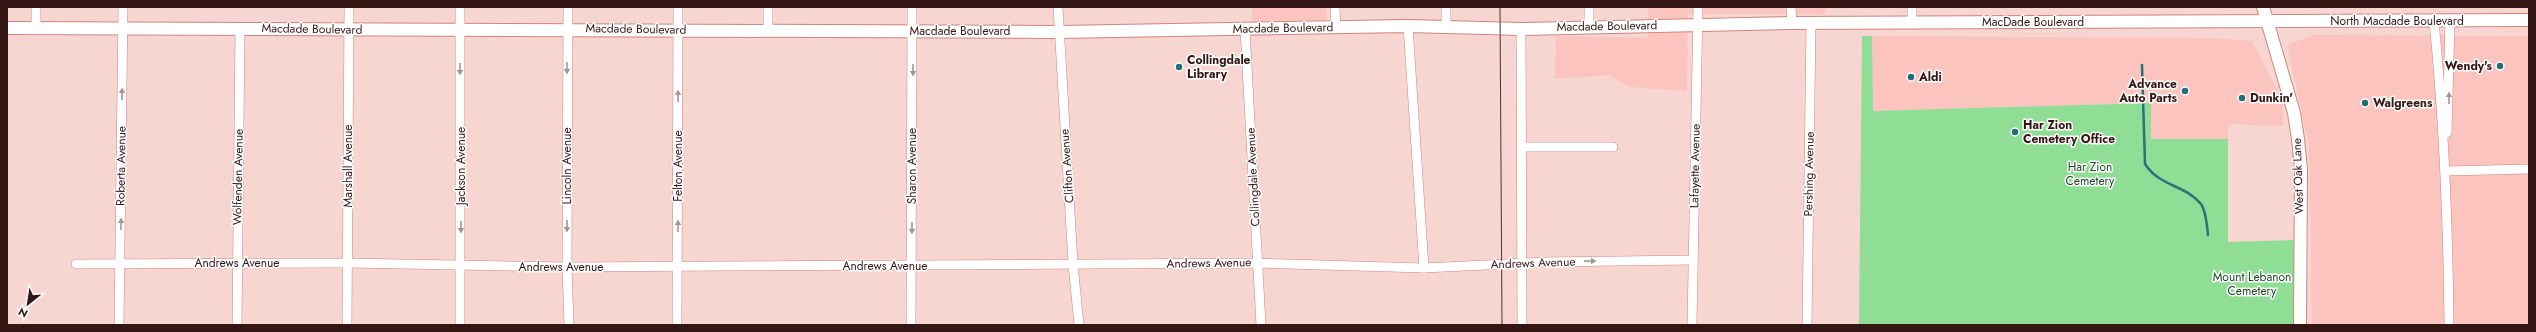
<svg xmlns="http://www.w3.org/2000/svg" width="2536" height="332" font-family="Jost,sans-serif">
<rect width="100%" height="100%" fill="#f7d5d1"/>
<g fill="#fbc4be">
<path d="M 1252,7 L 1326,7 L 1327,20 L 1252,21 Z"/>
<path d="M 1648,7 L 1826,7 L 1826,14 L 1688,14 L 1687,91 L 1629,87 L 1609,75 L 1555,79 L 1556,36 L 1648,38 Z"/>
<path d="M 2314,35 L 2529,36 L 2529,325 L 2312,325 L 2309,145 L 2287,45 Z"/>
<path d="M 1872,36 L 2210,38 L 2252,41 L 2282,99 L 2283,126 L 2228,124 L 2228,139 L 2151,139 L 2150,103 L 1872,111 Z"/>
</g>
<path fill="#90dd96" d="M 1862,36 L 1872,36 L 1873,111 L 2151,103 L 2151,139 L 2228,139 L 2228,242 L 2294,240 L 2295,325 L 1859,325 Z"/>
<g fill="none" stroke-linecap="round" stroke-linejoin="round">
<path stroke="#28737c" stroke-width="2.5" d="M 2142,65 L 2145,164 C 2160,187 2186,185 2201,204 C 2206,211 2207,226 2208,235"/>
<g stroke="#d1847c" stroke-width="10">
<g id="minor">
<path d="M 460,7 L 460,325"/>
<path d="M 568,7 L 567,267 L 569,325"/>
<path d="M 1058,7 L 1073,264 L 1079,325"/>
<path d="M 1335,7 L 1336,28"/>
<path d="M 1446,7 L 1446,27"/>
<path d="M 1589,7 L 1589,26"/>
<path d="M 1791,7 L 1792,23"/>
<path d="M 1912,7 L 1912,23"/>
<path d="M 2434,21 C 2444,122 2448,223 2449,325"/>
<path d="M 1408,26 L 1424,268"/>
<path d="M 36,28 L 36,7"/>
<path d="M 1245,29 L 1261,325"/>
<path d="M 1521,29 L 1522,325"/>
<path d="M 768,32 L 768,7"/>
<path d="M 2447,133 L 2450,20"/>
<path d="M 1521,147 L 1613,147"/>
<path d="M 2446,171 L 2529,169"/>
<path d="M 76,264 L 348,263 L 567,267 L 1257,263 L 1424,268 L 1544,262 L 1693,260"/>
<path d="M 119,325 L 123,7"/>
<path d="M 237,325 L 240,28"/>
<path d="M 347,325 L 349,7"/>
<path d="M 677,325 L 678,7"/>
<path d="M 911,325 L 912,7"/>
<path d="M 1692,325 L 1698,7"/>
<path d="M 1807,325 L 1811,23"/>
</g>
</g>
<g stroke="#d1847c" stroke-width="14">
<g id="major">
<path d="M 2263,7 L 2294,113 L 2298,139 L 2301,169 L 2300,325"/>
<path d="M 7,28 L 1059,32 L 1408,26 L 1521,29 L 1792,23 L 2529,20"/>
</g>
</g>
<use href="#minor" stroke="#fff" stroke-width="9"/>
<use href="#major" stroke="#fff" stroke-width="12"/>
<path stroke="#513230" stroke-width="1" d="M 1500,7 L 1502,325"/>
</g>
<defs><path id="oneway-solid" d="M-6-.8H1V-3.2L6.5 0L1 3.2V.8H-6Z"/></defs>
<g fill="#a49695">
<use href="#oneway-solid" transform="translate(567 68) rotate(90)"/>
<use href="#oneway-solid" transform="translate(460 69) rotate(90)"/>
<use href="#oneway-solid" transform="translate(913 70) rotate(90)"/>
<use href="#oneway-solid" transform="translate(122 94) rotate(-89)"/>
<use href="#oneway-solid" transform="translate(678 96) rotate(-90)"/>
<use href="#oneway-solid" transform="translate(2449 98) rotate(-90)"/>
<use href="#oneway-solid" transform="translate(121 224) rotate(-89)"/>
<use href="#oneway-solid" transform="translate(567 226) rotate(90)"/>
<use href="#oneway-solid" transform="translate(678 226) rotate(-90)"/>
<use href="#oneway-solid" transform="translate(461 227) rotate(90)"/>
<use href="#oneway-solid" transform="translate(912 228) rotate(90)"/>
<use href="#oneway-solid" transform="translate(1590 261) rotate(-1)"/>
</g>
<g fill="#246e76" stroke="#fff" stroke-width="1.5">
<circle cx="2500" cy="66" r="4"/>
<circle cx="1179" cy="67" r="4"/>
<circle cx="1911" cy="77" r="4"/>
<circle cx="2185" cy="91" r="4"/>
<circle cx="2242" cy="98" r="4"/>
<circle cx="2365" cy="103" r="4"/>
<circle cx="2015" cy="132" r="4"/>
</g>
<g text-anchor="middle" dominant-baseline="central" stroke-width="3" stroke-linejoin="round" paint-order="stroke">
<g font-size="12" fill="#341614" stroke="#fff">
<text x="2397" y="21">North Macdade Boulevard</text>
<text x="2033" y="22">MacDade Boulevard</text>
<text transform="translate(1607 26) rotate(-1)">Macdade Boulevard</text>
<text transform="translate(1283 28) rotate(-1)">Macdade Boulevard</text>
<text transform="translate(312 29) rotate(1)">Macdade Boulevard</text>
<text transform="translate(636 29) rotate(1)">Macdade Boulevard</text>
<text x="960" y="31">Macdade Boulevard</text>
<text transform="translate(121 166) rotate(-89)">Roberta Avenue</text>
<text transform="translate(348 166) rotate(-90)">Marshall Avenue</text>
<text transform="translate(461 166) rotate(-90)">Jackson Avenue</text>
<text transform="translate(567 166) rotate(-90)">Lincoln Avenue</text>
<text transform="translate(678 166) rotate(-90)">Felton Avenue</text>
<text transform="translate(912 166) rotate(-90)">Sharon Avenue</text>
<text transform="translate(1067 166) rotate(-94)">Clifton Avenue</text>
<text transform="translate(1695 166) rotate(-89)">Lafayette Avenue</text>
<text transform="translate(1809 174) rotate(-89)">Pershing Avenue</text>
<text transform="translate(2298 176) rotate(-92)">West Oak Lane</text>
<text transform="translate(238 177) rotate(-89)">Wolfenden Avenue</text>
<text transform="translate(1253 177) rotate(-93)">Collingdale Avenue</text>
<text x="237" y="263">Andrews Avenue</text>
<text transform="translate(1209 263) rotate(-1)">Andrews Avenue</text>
<text transform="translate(1533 263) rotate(-2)">Andrews Avenue</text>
<text x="885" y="266">Andrews Avenue</text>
<text x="561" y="267">Andrews Avenue</text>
</g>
<g font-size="12" font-weight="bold" fill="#341614" stroke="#fff" text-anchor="start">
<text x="1187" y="60">Collingdale<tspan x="1187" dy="14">Library</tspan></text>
<text x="2492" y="66" text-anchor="end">Wendy's</text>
<text x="1919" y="77">Aldi</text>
<text x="2177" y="84" text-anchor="end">Advance<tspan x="2177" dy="14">Auto Parts</tspan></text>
<text x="2250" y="98">Dunkin'</text>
<text x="2373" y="103">Walgreens</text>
<text x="2023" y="125">Har Zion<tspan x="2023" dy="14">Cemetery Office</tspan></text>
</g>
<g font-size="12" fill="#1c4722" stroke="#fff">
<text x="2090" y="167">Har Zion<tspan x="2090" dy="14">Cemetery</tspan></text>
<text x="2252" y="277">Mount Lebanon<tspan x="2252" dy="14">Cemetery</tspan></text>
</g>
</g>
<rect width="2536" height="332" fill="none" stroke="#341614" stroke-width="16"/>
<g transform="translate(28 304) rotate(210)" stroke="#ffffff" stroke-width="3" paint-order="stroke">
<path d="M0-3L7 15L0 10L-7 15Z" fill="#341614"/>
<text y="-6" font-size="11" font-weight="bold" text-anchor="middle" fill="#341614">N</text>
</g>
</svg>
